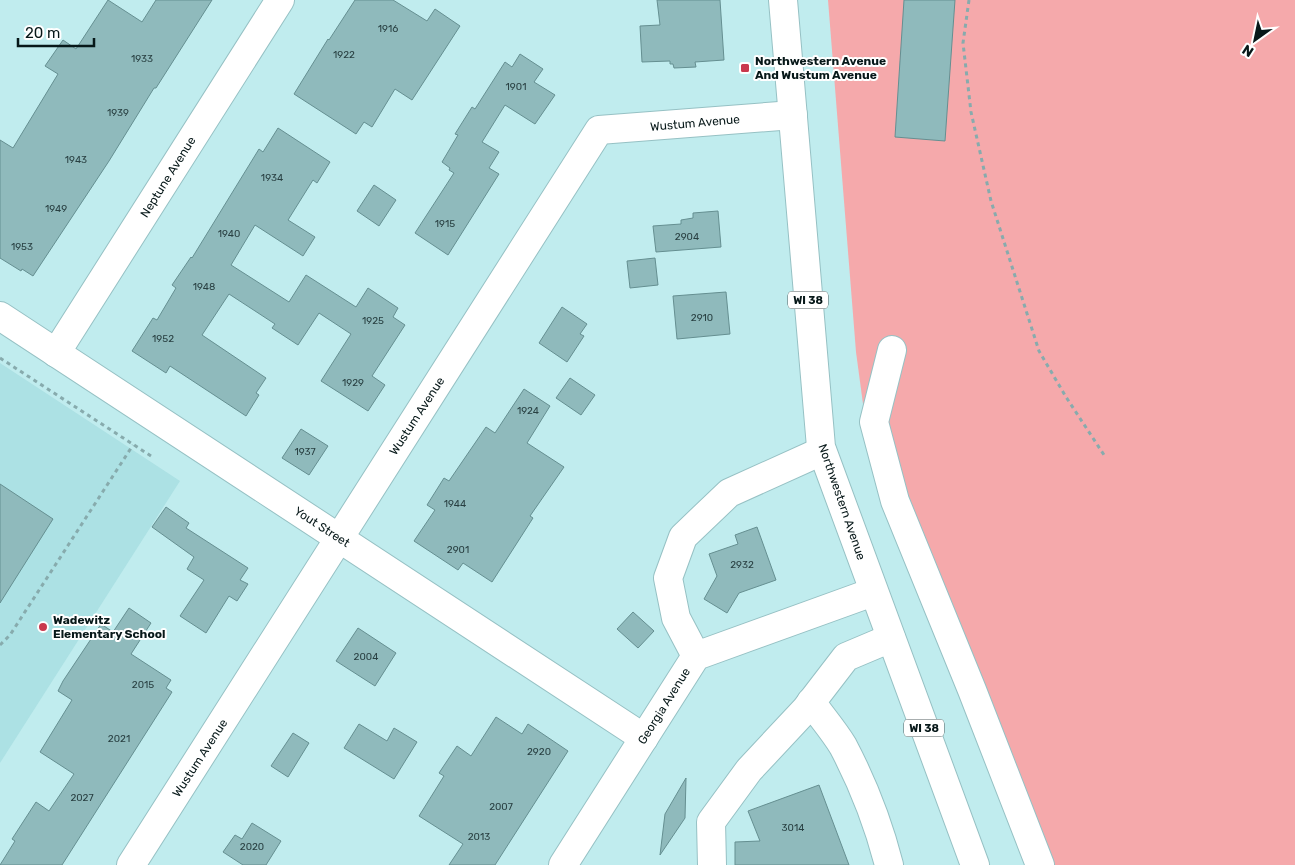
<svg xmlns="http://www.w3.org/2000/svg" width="1295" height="865" font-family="Rubik,sans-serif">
<rect width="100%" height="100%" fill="#c0ecee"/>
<path fill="#ace1e4" d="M 0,363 L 180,481 L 0,763 Z"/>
<path fill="#f5a9ab" d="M 828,0 L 1295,0 L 1295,865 L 1027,865 L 870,456 L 856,352 Z"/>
<g fill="#8fbabc" stroke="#658f91">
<path d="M 108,0 L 142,22 L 156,0 L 212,0 L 156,88 L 154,88 L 109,161 L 33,276 L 22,269 L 21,271 L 0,258 L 0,140 L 13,148 L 58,74 L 45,66 L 63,40 L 76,49 Z"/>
<path d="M 355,0 L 393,0 L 427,21 L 435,9 L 460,26 L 412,100 L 395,89 L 372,127 L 364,122 L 356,134 L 294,94 L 328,39 L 329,40 Z"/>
<path d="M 657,0 L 720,0 L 724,60 L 695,62 L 696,67 L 674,68 L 673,64 L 670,64 L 670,61 L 642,62 L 640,26 L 660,25 Z"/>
<path d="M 904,0 L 955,0 L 945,141 L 895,137 Z"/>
<path d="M 520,54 L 543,69 L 534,82 L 555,95 L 535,124 L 505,105 L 482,142 L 499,152 L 489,168 L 499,174 L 448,255 L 415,233 L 454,173 L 449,170 L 450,168 L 442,162 L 458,135 L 455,134 L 472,107 L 475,109 L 505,62 L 512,67 Z"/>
<path d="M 278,128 L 330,162 L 317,183 L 313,180 L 288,220 L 315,237 L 303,256 L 255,225 L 231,265 L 289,302 L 306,275 L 356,307 L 368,288 L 398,308 L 393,317 L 405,325 L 372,376 L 385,385 L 368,411 L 321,381 L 351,334 L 319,313 L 298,345 L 272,328 L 275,324 L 229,294 L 202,335 L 266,378 L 256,393 L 259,395 L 246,416 L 170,366 L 166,373 L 132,351 L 153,318 L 157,320 L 176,288 L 172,285 L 191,257 L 192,258 L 259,149 L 263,152 Z"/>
<path d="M 374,185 L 396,200 L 379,226 L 357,211 Z"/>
<path d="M 718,211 L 721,247 L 656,252 L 653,226 L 681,224 L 681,220 L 693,218 L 693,213 Z"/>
<path d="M 655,258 L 658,285 L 630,288 L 627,261 Z"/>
<path d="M 726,292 L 730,334 L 677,339 L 673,296 Z"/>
<path d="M 562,307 L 587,324 L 580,334 L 584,336 L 567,362 L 539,343 Z"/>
<path d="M 570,378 L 595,395 L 581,415 L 556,398 Z"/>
<path d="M 524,389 L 550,406 L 527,443 L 564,467 L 530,516 L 533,518 L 492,582 L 463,563 L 458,570 L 414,541 L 435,510 L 427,505 L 444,478 L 449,481 L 486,427 L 495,433 Z"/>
<path d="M 301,429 L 328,446 L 309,475 L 282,458 Z"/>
<path d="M 0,484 L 53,519 L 0,603 Z"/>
<path d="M 166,507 L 189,523 L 186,528 L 248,568 L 240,580 L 248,584 L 237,601 L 229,596 L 206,633 L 180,616 L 204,580 L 187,569 L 194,557 L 152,527 Z"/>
<path d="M 757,527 L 776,580 L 739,593 L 727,613 L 704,599 L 717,576 L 709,554 L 738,544 L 735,535 Z"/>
<path d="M 129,608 L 151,623 L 131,654 L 171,680 L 166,688 L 172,692 L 62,865 L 0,865 L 15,841 L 12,839 L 36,802 L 49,811 L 74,774 L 40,752 L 72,700 L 58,691 L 63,681 L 101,624 L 113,632 Z"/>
<path d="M 633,612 L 654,631 L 638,648 L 617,629 Z"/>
<path d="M 358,628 L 396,653 L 375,686 L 336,661 Z"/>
<path d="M 496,717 L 522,734 L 528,724 L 568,751 L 495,865 L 449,865 L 463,844 L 419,816 L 444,776 L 439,773 L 457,746 L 471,756 Z"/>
<path d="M 359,724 L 387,741 L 394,728 L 417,742 L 394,779 L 344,748 Z"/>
<path d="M 293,733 L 309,743 L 288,777 L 271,766 Z"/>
<path d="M 686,778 L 685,818 L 660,855 L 665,814 Z"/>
<path d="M 819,785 L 849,865 L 735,865 L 735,842 L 760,841 L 748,811 Z"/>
<path d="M 252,823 L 281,841 L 266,865 L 243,865 L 223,852 L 235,835 L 242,839 Z"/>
</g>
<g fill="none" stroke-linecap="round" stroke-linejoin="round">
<g stroke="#96c1c4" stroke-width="30">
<g id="minor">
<path d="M 0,316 L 644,738"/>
<path d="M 892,350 L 874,422 L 895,501 L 972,690 L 1040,865"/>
<path d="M 56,353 L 280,0"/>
<path d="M 696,656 L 676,618 L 668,578 L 683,537 L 729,493 L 822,451"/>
<path d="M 811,702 C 821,716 834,731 843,746 C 862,782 879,826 889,865"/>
<path d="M 131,865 L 599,130 L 793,115"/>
<path d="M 563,865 L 696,656 L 873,592"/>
<path d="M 712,865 L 711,822 L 749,770 L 806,709 L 846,657 L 891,638"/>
</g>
</g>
<g stroke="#96c1c4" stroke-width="30">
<path id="major" d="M 783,0 L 821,447 L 975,865"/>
</g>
<g stroke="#87abad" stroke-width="3" stroke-dasharray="4 4" stroke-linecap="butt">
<path d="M 969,0 L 963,43 L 971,112 L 991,201 L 1039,351 L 1066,397 L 1106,458"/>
<path d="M 0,358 L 151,456"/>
<path d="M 0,645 L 10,635 L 133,445"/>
</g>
<use href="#minor" stroke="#fff" stroke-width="28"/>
<use href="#major" stroke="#fff" stroke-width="28"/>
</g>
<g fill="#c9384d" stroke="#fff" stroke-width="2">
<rect x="740" y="63" width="10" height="10" rx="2.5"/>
<circle cx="43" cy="627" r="5"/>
</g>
<g text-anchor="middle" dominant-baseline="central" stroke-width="4" stroke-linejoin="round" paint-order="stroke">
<g font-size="10" fill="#294042">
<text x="388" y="29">1916</text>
<text x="344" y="55">1922</text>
<text x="142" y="59">1933</text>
<text x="516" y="87">1901</text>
<text x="118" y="113">1939</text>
<text x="76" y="160">1943</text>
<text x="272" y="178">1934</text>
<text x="56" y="209">1949</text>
<text x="445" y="224">1915</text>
<text x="229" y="234">1940</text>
<text x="687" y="237">2904</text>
<text x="22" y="247">1953</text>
<text x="204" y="287">1948</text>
<text x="702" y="318">2910</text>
<text x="373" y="321">1925</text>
<text x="163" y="339">1952</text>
<text x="353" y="383">1929</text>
<text x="528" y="411">1924</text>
<text x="305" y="452">1937</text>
<text x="455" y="504">1944</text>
<text x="458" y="550">2901</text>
<text x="742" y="565">2932</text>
<text x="366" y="657">2004</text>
<text x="143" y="685">2015</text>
<text x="119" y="739">2021</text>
<text x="539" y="752">2920</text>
<text x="82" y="798">2027</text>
<text x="501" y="807">2007</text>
<text x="793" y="828">3014</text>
<text x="479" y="837">2013</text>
<text x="252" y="847">2020</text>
</g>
<g fill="#fff" stroke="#515d5e" stroke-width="1">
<rect x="788" y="291.5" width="40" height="17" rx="4"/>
<rect x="904" y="719.5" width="40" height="17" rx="4"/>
</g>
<g font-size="11" font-weight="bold" fill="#071819">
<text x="808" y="300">WI 38</text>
<text x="924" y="728">WI 38</text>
</g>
<g font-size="12" font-weight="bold" fill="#071819" stroke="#fff" text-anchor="start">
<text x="755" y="61">Northwestern Avenue<tspan x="755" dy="14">And Wustum Avenue</tspan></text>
<text x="53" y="620">Wadewitz<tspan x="53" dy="14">Elementary School</tspan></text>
</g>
<g font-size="12" fill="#071819" stroke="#fff">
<text transform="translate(695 123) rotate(-5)">Wustum Avenue</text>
<text transform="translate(168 177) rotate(-58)">Neptune Avenue</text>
<text transform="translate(417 416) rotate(-57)">Wustum Avenue</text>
<text transform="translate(842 502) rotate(71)">Northwestern Avenue</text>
<text transform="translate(322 527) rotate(33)">Yout Street</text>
<text transform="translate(664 706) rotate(-58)">Georgia Avenue</text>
<text transform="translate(200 758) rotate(-57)">Wustum Avenue</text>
</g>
</g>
<g transform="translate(1255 40) rotate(213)" stroke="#ffffff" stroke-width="4" paint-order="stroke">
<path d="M0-4L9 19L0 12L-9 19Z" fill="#071819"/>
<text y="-8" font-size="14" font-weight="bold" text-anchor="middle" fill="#071819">N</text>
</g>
<path d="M18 38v8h76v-8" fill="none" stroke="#071819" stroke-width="2.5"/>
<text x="25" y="38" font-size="15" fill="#071819" stroke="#ffffff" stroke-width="4" paint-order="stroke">20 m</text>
</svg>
